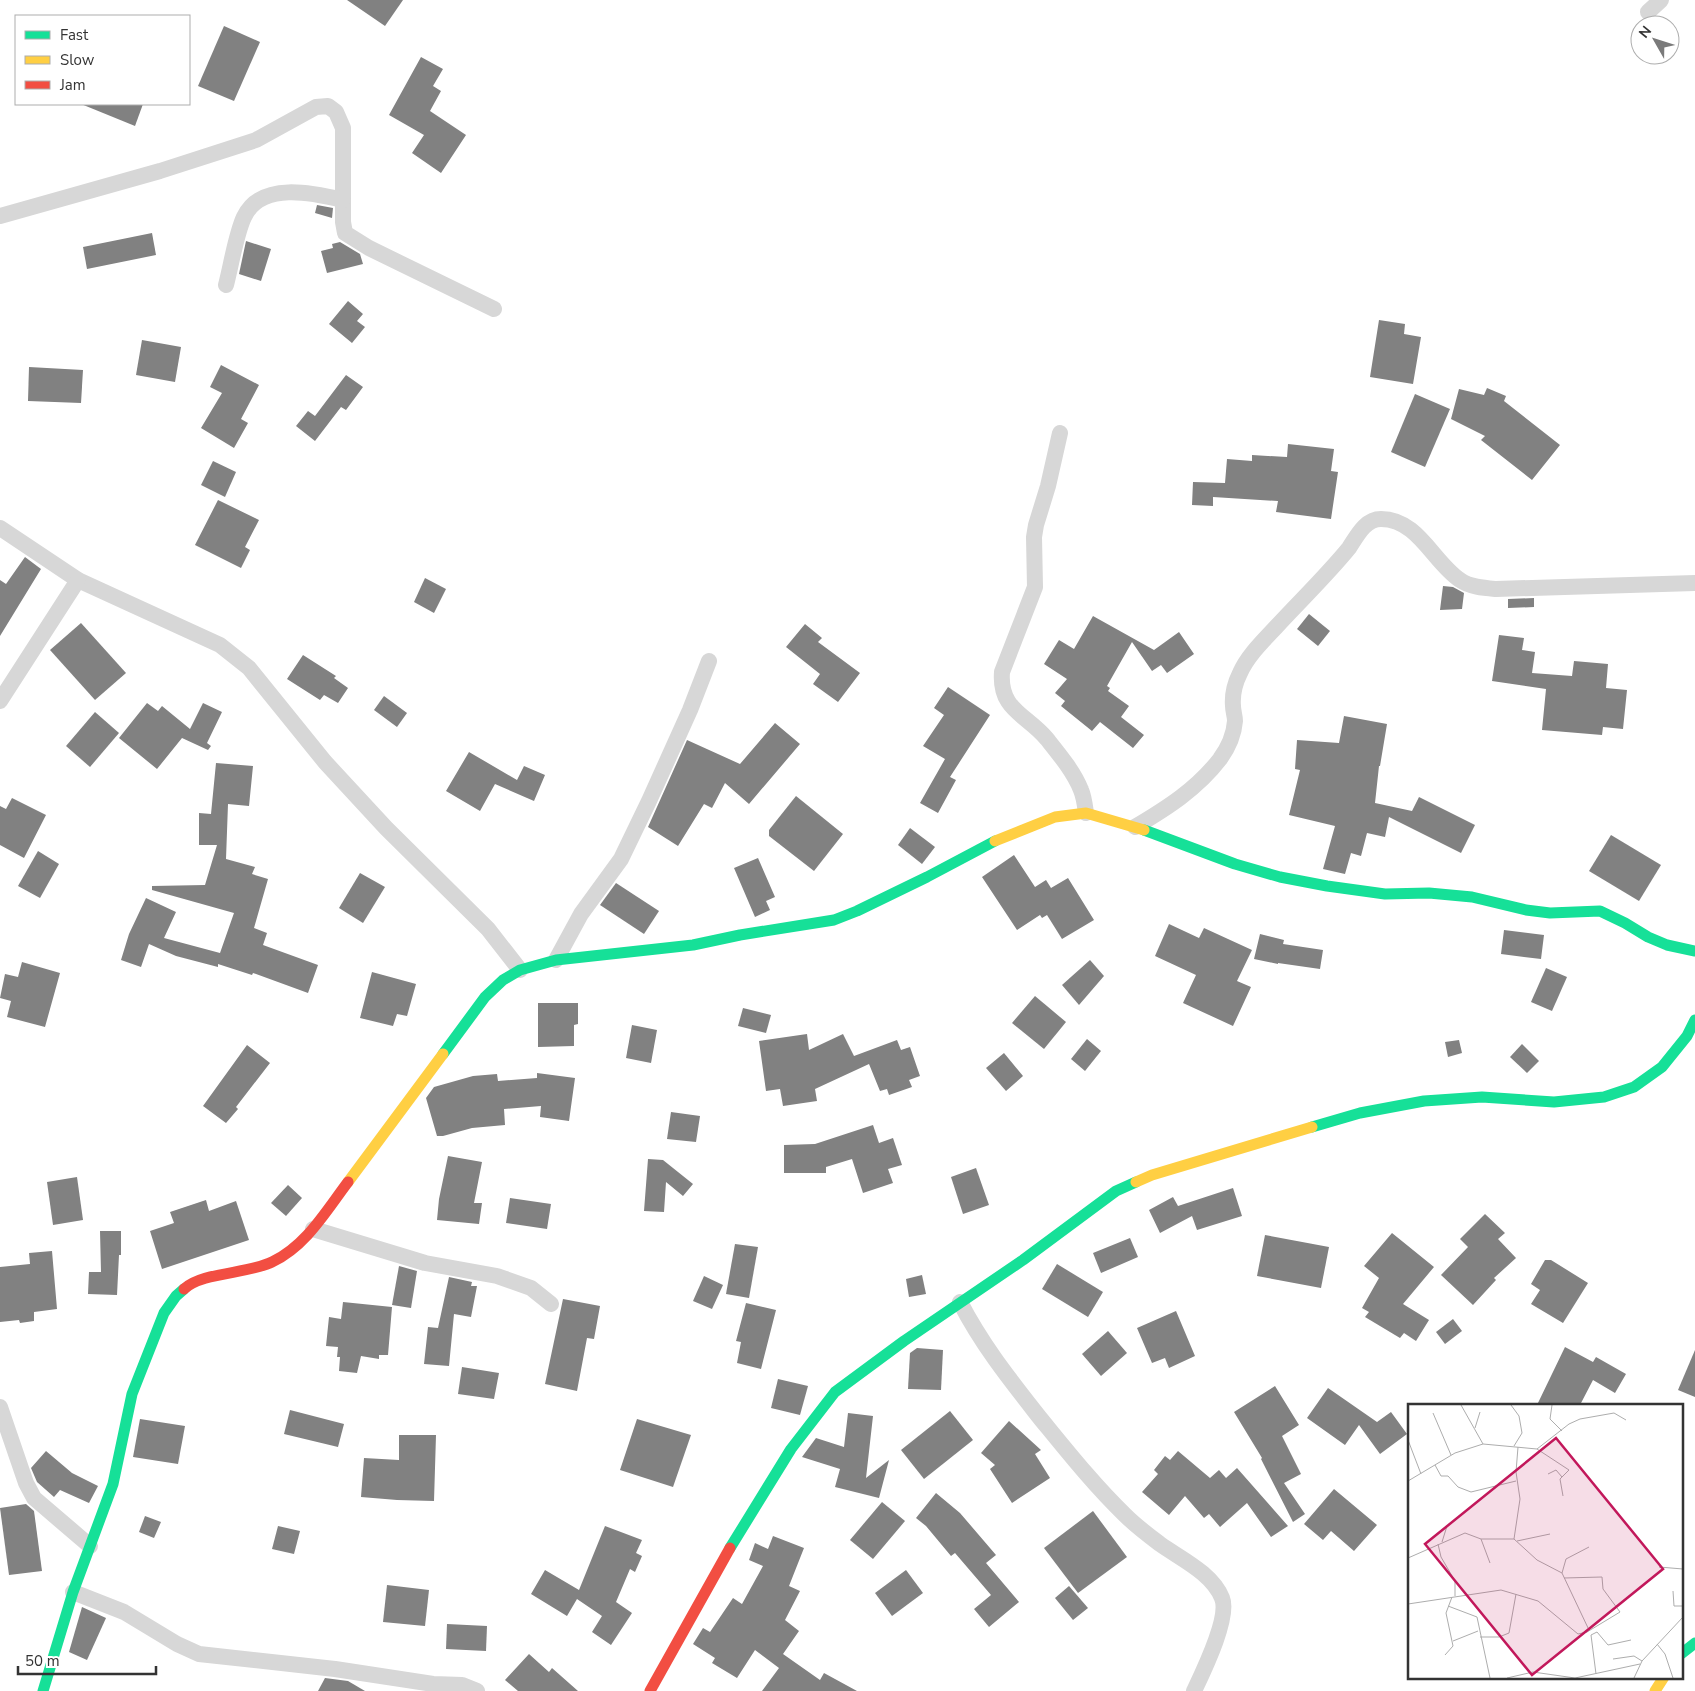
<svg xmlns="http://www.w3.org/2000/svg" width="1695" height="1691" font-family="'Nunito Sans',sans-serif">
<rect width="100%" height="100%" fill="#fff"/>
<g fill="#818181">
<path d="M 347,0 L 403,0 L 385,26 Z"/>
<path d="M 224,26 L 260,42 L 234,101 L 198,86 Z"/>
<path d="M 421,57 L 443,69 L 433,86 L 441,91 L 430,111 L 466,135 L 441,173 L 412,153 L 424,135 L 389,115 Z"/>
<path d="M 81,104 L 143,104 L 135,126 Z"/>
<path d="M 317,205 L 333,208 L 332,218 L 315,213 Z"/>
<path d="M 152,233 L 156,255 L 87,269 L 83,247 Z"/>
<path d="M 246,241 L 271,249 L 261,281 L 239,274 Z"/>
<path d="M 340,242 L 360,254 L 363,264 L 327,273 L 321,251 L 333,248 L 332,244 Z"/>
<path d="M 348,301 L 363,314 L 357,321 L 365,327 L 352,343 L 329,324 Z"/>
<path d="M 1379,320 L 1405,324 L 1404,334 L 1421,337 L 1413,384 L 1370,377 Z"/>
<path d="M 142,340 L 181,347 L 175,382 L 136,375 Z"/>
<path d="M 221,365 L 259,385 L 241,419 L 248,423 L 234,448 L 201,428 L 222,393 L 210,387 Z"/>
<path d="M 29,367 L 83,370 L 81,403 L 28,401 Z"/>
<path d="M 346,375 L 363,387 L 346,410 L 341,407 L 315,441 L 296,426 L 308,411 L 315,416 Z"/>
<path d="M 1487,388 L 1506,396 L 1504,401 L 1560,445 L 1532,480 L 1481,440 L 1485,436 L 1451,419 L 1459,389 L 1484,395 Z"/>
<path d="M 1415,394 L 1450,409 L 1425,467 L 1391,452 Z"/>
<path d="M 1288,444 L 1334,449 L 1331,471 L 1338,472 L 1331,519 L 1276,512 L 1278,501 L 1213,497 L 1213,506 L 1192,505 L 1193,482 L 1225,483 L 1227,459 L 1252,461 L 1252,455 L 1287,457 Z"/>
<path d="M 213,461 L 236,472 L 225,497 L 201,485 Z"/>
<path d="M 218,500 L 259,520 L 245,547 L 250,550 L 241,568 L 195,545 Z"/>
<path d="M 25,557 L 41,569 L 0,636 L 0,580 L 6,584 Z"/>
<path d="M 425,578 L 446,589 L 434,613 L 414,602 Z"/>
<path d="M 1443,586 L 1453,587 L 1464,593 L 1462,609 L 1440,610 Z"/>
<path d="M 1534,598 L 1534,607 L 1508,608 L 1508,599 Z"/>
<path d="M 1309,614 L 1330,631 L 1318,646 L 1297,629 Z"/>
<path d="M 1093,616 L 1154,650 L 1179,632 L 1194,654 L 1167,673 L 1161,665 L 1152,671 L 1132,642 L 1107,686 L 1110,688 L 1108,691 L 1129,706 L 1121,717 L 1144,735 L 1133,748 L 1100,722 L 1092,731 L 1061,706 L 1065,701 L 1055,693 L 1067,679 L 1044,664 L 1059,640 L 1074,649 Z"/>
<path d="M 81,623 L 126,673 L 95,700 L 50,650 Z"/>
<path d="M 805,624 L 822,638 L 818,642 L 860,673 L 838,702 L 813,684 L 820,674 L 786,647 Z"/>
<path d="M 1499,635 L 1524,638 L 1522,650 L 1535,652 L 1532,673 L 1572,676 L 1574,661 L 1608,664 L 1606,688 L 1627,690 L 1623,729 L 1603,727 L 1602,735 L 1542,730 L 1546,689 L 1492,681 Z"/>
<path d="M 303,655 L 336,676 L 334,678 L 348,688 L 338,703 L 324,695 L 320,700 L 287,679 Z"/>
<path d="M 948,687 L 990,715 L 950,777 L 956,780 L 938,813 L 920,803 L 945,759 L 923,746 L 944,715 L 934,708 Z"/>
<path d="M 384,696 L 407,713 L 397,727 L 374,710 Z"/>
<path d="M 147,703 L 158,711 L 162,706 L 190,729 L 203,703 L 222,712 L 207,743 L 211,746 L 208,750 L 182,738 L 157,769 L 119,738 Z"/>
<path d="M 95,712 L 119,733 L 90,767 L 66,746 Z"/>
<path d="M 1344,716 L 1387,724 L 1380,766 L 1379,766 L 1375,803 L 1412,811 L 1419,797 L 1475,825 L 1461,853 L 1389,817 L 1385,837 L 1367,833 L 1361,856 L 1351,853 L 1345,874 L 1323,869 L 1335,826 L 1289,815 L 1300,770 L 1295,769 L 1297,740 L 1339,743 Z"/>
<path d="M 775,723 L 800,744 L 749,804 L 725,783 L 712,808 L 704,804 L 678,846 L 648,827 L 687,740 L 740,764 Z"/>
<path d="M 469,752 L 517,780 L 524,766 L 545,775 L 534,801 L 495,784 L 480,811 L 446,791 Z"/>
<path d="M 216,763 L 253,766 L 249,806 L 228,804 L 226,859 L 255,867 L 252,874 L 268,879 L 254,928 L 267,933 L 263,945 L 318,965 L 308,993 L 253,973 L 252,975 L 218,964 L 218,967 L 176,956 L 149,944 L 141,967 L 121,960 L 129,934 L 146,898 L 176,912 L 164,938 L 220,953 L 234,913 L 152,890 L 152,886 L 205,885 L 217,845 L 199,845 L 199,813 L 211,814 Z"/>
<path d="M 796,796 L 843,834 L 814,871 L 769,836 L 769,830 Z"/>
<path d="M 12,798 L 46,815 L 24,858 L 0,845 L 0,806 L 6,809 Z"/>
<path d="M 910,828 L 935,847 L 922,864 L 898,845 Z"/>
<path d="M 1611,835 L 1661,865 L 1639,901 L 1589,871 Z"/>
<path d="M 38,851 L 59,864 L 40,898 L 18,886 Z"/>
<path d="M 1014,855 L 1035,887 L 1046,880 L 1051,888 L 1068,878 L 1094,920 L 1062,939 L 1047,915 L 1042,918 L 1040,915 L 1017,930 L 982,877 Z"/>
<path d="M 758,858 L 775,897 L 766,901 L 770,910 L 755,917 L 734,868 Z"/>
<path d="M 360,873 L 385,887 L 363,923 L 339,908 Z"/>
<path d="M 616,883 L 659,911 L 644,934 L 600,905 Z"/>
<path d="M 1169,924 L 1199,938 L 1204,928 L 1252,950 L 1237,981 L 1251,987 L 1233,1026 L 1183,1003 L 1196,975 L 1155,956 Z"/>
<path d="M 1504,930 L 1544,935 L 1541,959 L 1501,954 Z"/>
<path d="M 1260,934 L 1284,940 L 1283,944 L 1323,950 L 1320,969 L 1278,963 L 1278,964 L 1254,959 Z"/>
<path d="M 1090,960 L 1104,976 L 1079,1005 L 1062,985 Z"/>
<path d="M 22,962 L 60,973 L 45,1027 L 7,1017 L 11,1001 L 0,998 L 5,974 L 18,977 Z"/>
<path d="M 1546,968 L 1567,977 L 1552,1011 L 1531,1002 Z"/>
<path d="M 372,972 L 416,984 L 407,1016 L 397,1014 L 393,1026 L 360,1018 Z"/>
<path d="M 1035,996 L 1066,1022 L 1044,1049 L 1012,1023 Z"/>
<path d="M 538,1003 L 578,1003 L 578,1024 L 574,1025 L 574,1046 L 538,1047 Z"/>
<path d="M 743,1008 L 771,1015 L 766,1033 L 738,1026 Z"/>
<path d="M 632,1025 L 657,1030 L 651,1063 L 626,1058 Z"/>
<path d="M 807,1034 L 809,1050 L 843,1034 L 854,1056 L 897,1040 L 901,1050 L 910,1047 L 920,1076 L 909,1080 L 912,1087 L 889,1095 L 887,1089 L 880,1091 L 869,1064 L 815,1089 L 817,1101 L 783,1106 L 780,1089 L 766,1091 L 759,1041 Z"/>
<path d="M 1087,1039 L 1101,1051 L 1085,1071 L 1071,1059 Z"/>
<path d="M 1459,1040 L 1462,1053 L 1448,1057 L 1445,1042 Z"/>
<path d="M 1522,1044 L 1539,1061 L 1527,1073 L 1510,1057 Z"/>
<path d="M 247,1045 L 270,1063 L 236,1107 L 238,1109 L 226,1123 L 203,1106 Z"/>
<path d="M 1004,1053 L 1023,1076 L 1006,1091 L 986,1068 Z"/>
<path d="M 537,1073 L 575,1078 L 569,1121 L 540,1117 L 541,1106 L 504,1109 L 505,1125 L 472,1128 L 443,1136 L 437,1136 L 426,1098 L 434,1087 L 473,1076 L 497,1074 L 498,1081 L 537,1078 Z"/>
<path d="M 671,1112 L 700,1116 L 696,1142 L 667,1139 Z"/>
<path d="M 873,1125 L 879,1143 L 893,1138 L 902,1165 L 888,1169 L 893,1183 L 863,1193 L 852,1159 L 826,1167 L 826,1173 L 784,1173 L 784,1145 L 815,1144 Z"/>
<path d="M 448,1156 L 482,1162 L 474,1203 L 482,1203 L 479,1224 L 437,1220 L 439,1199 Z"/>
<path d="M 648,1159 L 663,1160 L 693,1184 L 683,1196 L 666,1182 L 664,1212 L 644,1211 Z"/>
<path d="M 976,1168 L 989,1205 L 963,1214 L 951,1177 Z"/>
<path d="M 77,1177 L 83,1220 L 53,1225 L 47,1182 Z"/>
<path d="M 288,1185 L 302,1198 L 286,1216 L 271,1203 Z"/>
<path d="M 1233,1188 L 1242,1216 L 1197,1230 L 1192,1216 L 1160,1233 L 1149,1210 L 1173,1197 L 1178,1206 Z"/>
<path d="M 510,1198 L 551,1204 L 547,1229 L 506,1223 Z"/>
<path d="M 206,1200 L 209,1211 L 236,1201 L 249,1240 L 162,1269 L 150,1231 L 174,1223 L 170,1212 Z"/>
<path d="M 1485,1214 L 1505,1233 L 1498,1239 L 1516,1258 L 1494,1278 L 1496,1280 L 1473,1305 L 1441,1275 L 1468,1247 L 1460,1239 Z"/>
<path d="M 100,1231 L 121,1231 L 121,1255 L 119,1255 L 117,1295 L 88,1294 L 89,1272 L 101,1272 Z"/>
<path d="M 1392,1233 L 1434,1267 L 1403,1304 L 1429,1320 L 1416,1341 L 1404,1333 L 1400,1338 L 1365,1317 L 1369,1312 L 1362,1308 L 1379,1278 L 1364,1266 Z"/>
<path d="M 1265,1235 L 1329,1247 L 1321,1288 L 1257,1276 Z"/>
<path d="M 1130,1238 L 1138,1257 L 1101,1273 L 1093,1253 Z"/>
<path d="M 735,1244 L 758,1247 L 749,1298 L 726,1294 Z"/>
<path d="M 52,1251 L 57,1309 L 34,1312 L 34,1321 L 20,1323 L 19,1320 L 0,1322 L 0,1267 L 30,1264 L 29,1253 Z"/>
<path d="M 1545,1260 L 1551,1260 L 1588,1283 L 1563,1323 L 1531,1304 L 1540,1290 L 1531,1284 Z"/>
<path d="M 1057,1264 L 1103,1292 L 1088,1317 L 1042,1289 Z"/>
<path d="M 399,1266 L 417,1271 L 411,1308 L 392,1305 Z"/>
<path d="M 922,1275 L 926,1294 L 909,1297 L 906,1279 Z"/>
<path d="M 704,1276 L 723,1285 L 712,1309 L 693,1301 Z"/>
<path d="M 449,1277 L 472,1282 L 471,1286 L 477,1286 L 471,1317 L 454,1314 L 449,1366 L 424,1364 L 428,1327 L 438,1328 Z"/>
<path d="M 563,1299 L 600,1306 L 594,1339 L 587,1338 L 577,1391 L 545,1384 Z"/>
<path d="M 343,1302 L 392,1307 L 388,1355 L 379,1355 L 379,1359 L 361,1356 L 357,1373 L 339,1371 L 340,1357 L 337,1357 L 338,1347 L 326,1346 L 329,1317 L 341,1319 Z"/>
<path d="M 746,1303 L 776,1310 L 761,1369 L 737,1363 L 741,1342 L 736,1341 Z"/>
<path d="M 1176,1311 L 1195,1356 L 1169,1368 L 1165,1358 L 1152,1363 L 1137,1328 Z"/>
<path d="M 1453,1319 L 1462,1331 L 1445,1344 L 1436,1332 Z"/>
<path d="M 1108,1331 L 1127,1353 L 1101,1376 L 1082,1354 Z"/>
<path d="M 1565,1347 L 1593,1362 L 1596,1357 L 1626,1374 L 1615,1393 L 1593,1380 L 1580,1405 L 1537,1405 Z"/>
<path d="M 917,1348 L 943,1350 L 941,1390 L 908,1389 L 910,1353 Z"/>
<path d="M 1695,1350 L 1695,1397 L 1678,1390 Z"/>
<path d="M 462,1367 L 499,1373 L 494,1399 L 458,1394 Z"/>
<path d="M 778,1379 L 808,1386 L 800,1415 L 771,1408 Z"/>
<path d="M 1275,1386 L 1299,1425 L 1282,1436 L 1301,1474 L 1284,1483 L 1305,1514 L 1293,1522 L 1261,1459 L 1262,1458 L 1234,1412 Z"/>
<path d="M 1328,1388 L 1377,1422 L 1391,1412 L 1407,1434 L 1380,1454 L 1359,1425 L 1345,1445 L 1307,1418 Z"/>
<path d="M 290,1410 L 344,1424 L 338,1447 L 284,1434 Z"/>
<path d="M 950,1411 L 973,1440 L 924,1479 L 901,1450 Z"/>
<path d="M 848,1413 L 873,1416 L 866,1478 L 889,1460 L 879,1498 L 835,1487 L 840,1469 L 802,1457 L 816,1438 L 844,1447 Z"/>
<path d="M 140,1419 L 185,1426 L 178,1464 L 133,1457 Z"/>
<path d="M 637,1419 L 691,1435 L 673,1487 L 620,1470 Z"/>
<path d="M 1009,1421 L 1041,1450 L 1035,1454 L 1050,1478 L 1012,1503 L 990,1469 L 995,1465 L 981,1453 Z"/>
<path d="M 399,1435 L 436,1435 L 434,1501 L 397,1500 L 361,1497 L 364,1458 L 399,1460 Z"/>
<path d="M 46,1451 L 72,1473 L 98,1486 L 89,1503 L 60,1490 L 54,1497 L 37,1482 L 31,1468 Z"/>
<path d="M 1178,1451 L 1210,1478 L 1219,1470 L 1226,1478 L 1237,1468 L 1288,1526 L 1271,1537 L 1247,1503 L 1220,1527 L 1209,1514 L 1204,1518 L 1185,1496 L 1169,1515 L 1142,1492 L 1158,1474 L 1154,1470 L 1165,1456 L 1170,1460 Z"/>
<path d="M 1334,1489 L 1377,1525 L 1354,1551 L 1331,1531 L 1323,1540 L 1304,1524 Z"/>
<path d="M 936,1493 L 960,1513 L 996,1555 L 986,1563 L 1019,1602 L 989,1627 L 974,1609 L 991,1595 L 955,1553 L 951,1556 L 926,1526 L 916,1518 Z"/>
<path d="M 882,1502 L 905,1521 L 873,1559 L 850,1540 Z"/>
<path d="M 26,1504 L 34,1511 L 42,1571 L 9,1575 L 0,1508 Z"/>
<path d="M 1093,1511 L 1127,1557 L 1078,1593 L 1044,1548 Z"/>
<path d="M 145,1516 L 161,1522 L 154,1538 L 139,1532 Z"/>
<path d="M 278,1526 L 300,1531 L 294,1554 L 272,1549 Z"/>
<path d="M 605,1526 L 642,1540 L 636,1553 L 642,1556 L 635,1572 L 630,1569 L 616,1602 L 632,1613 L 611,1645 L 592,1632 L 602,1616 L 577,1599 L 567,1616 L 531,1594 L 545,1570 L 579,1590 Z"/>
<path d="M 773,1536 L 804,1548 L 789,1586 L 800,1591 L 785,1620 L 799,1631 L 783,1654 L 820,1680 L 824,1673 L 857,1691 L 762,1691 L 779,1668 L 755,1650 L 737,1678 L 712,1663 L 715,1658 L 693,1644 L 703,1628 L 710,1632 L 733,1598 L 742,1604 L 763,1566 L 749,1560 L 755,1543 L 768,1549 Z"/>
<path d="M 906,1570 L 923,1593 L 892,1616 L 875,1593 Z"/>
<path d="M 387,1585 L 429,1590 L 425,1626 L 383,1622 Z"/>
<path d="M 1069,1586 L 1088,1608 L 1073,1620 L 1055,1598 Z"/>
<path d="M 82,1607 L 106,1618 L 87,1660 L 69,1652 Z"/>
<path d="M 447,1624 L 487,1626 L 486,1651 L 446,1649 Z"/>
<path d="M 529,1654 L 549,1672 L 552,1668 L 578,1691 L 518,1691 L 505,1680 Z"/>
<path d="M 325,1678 L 348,1681 L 365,1691 L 318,1691 Z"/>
</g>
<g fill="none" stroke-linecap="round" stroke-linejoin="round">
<g stroke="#d7d7d7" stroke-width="16">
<path d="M 1648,12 L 1661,0"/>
<path d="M 0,216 L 160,171 L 256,140 L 316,107 L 328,106 L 336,112 L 343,128 L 343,222 L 345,233 L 369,248 L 494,309"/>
<path d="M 226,285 C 231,266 236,234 244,217 C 261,181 313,193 343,200"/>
<path d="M 1060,433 L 1048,486 L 1036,525 L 1034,537 L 1035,587 L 1002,672 C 999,710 1026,714 1047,739 C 1059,754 1074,772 1081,790 C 1084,797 1085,806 1086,813"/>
<path d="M 0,528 L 78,580 L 220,645 L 249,668 L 325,762 L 386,828 L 488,929 L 520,970"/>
<path d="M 0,701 L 78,580"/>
<path d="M 1135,827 C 1167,808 1197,789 1220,759 C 1228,748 1234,734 1235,721 C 1235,716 1233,711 1233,706 C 1232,694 1235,683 1240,673 C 1248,655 1264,640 1277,626 C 1301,600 1327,575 1349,548 C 1357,536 1365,519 1381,519 C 1418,519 1433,562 1460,580 C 1470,587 1484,588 1496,589 L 1695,583"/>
<path d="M 556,960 L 581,914 L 621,859 L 649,801 L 690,710 L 709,661"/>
<path d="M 313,1229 L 425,1263 L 497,1276 L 531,1288 L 551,1304"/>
<path d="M 960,1302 C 982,1345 1011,1381 1040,1418 C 1067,1451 1094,1485 1125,1515 C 1135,1525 1148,1535 1160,1544 C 1181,1559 1212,1573 1222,1598 C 1230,1617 1203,1672 1194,1691"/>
<path d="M 0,1407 L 26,1483 L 34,1498 L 90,1546"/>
<path d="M 73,1592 L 124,1612 L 177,1644 L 199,1654 L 335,1669 L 433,1684 L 462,1685 L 477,1691"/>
</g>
<g stroke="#16e098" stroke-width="11">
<path d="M 1144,830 L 1235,864 L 1280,877 L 1327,886 L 1385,894 L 1429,893 L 1472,897 L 1526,910 L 1550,913 L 1600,911 L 1625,923 L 1648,937 L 1667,945 L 1695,951"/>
<path d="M 443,1054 L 485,997 L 503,980 L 520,970 L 556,960 L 693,945 L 740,935 L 834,920 L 857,911 L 927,877 L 995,841"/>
<path d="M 1312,1127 L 1360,1113 L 1424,1101 L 1482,1097 L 1554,1102 L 1604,1097 L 1634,1087 L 1662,1067 L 1687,1036 L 1695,1020"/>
<path d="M 730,1548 L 791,1449 L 835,1392 L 904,1341 L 1023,1260 L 1116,1191 L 1136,1182"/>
<path d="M 1681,1654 L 1695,1643"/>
<path d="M 43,1691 L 73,1592 L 113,1484 L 132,1394 L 164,1313 L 176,1296 L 184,1289"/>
</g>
<g stroke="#ffcf43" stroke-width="11">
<path d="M 995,841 L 1055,817 L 1086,813 L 1144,830"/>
<path d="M 348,1182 L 443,1054"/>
<path d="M 1136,1182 L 1152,1175 L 1312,1127"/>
<path d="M 1655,1691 L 1664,1677"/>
</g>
<g stroke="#f24e42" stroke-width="11">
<path d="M 184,1289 C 202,1272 248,1274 272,1262 C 306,1246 326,1211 348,1182"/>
<path d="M 650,1691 L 730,1548"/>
</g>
</g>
<g transform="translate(1408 1404)">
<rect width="275" height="275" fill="#fff"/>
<path fill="none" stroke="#adadad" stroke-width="1" d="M 53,1 L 75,40M 103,1 L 111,12 L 114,29 L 106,42M 144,1 L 142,15 L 154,27M 25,9 L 43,51M 67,24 L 72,8M 0,36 L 13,70M 129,45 L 161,66 L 152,75 L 155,92M 27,61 L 33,72 L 40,72 L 50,83 L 63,88 L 108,77M 140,70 L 148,66 L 154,73M 0,77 L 47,49 L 75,40 L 129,45 L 161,20 L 172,15 L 206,9 L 218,16M 73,135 L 82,159M 106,135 L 112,95 L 108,68 L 110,43M 109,137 L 142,130M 34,138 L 39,122M 30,140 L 33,153 L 47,177 L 47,192M 0,154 L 57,129 L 73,135 L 106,135 L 129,156 L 154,169 L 181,226M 251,163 L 275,165M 154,169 L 158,155 L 181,143M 265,187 L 266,202 L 275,202M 0,200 L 93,186 L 130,197 L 170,230 L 179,228 L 212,208 L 195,185 L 194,173 L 156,174M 40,202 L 69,213 L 82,274M 183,231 L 189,228 L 200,241 L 223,236M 183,231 L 188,270M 72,233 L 91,233 L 101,229 L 108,190M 45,237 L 70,227M 249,240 L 257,250 L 265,274M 37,251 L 45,242 L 38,209 L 44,193M 205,255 L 226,252 L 234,257M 99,274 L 125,268 L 167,274 L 232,260M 226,274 L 234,257 L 275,213"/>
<path fill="#c2185b" fill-opacity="0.15" stroke="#c2185b" stroke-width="2.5" d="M 148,34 L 255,165 L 124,271 L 17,140 Z"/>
<rect width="275" height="275" fill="none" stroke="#333" stroke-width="2.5"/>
</g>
<rect x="15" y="15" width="175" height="90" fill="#ffffff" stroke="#adadad"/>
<rect x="25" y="31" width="25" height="8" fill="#16e098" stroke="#adadad"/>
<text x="60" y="40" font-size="15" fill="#333333">Fast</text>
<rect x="25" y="56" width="25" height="8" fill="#ffcf43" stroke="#adadad"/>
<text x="60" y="65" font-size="15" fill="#333333">Slow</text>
<rect x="25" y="81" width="25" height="8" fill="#f24e42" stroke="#adadad"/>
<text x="60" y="90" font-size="15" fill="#333333">Jam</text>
<g transform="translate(1655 40) rotate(309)"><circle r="24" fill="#ffffff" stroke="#adadad"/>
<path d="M0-4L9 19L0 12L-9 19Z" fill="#7a7a7a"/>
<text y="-8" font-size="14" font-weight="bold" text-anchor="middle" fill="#333333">N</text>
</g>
<path d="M18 1666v8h138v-8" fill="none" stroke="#333333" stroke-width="2.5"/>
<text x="25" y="1666" font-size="15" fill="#333333" stroke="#ffffff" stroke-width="4" paint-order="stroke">50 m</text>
</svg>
